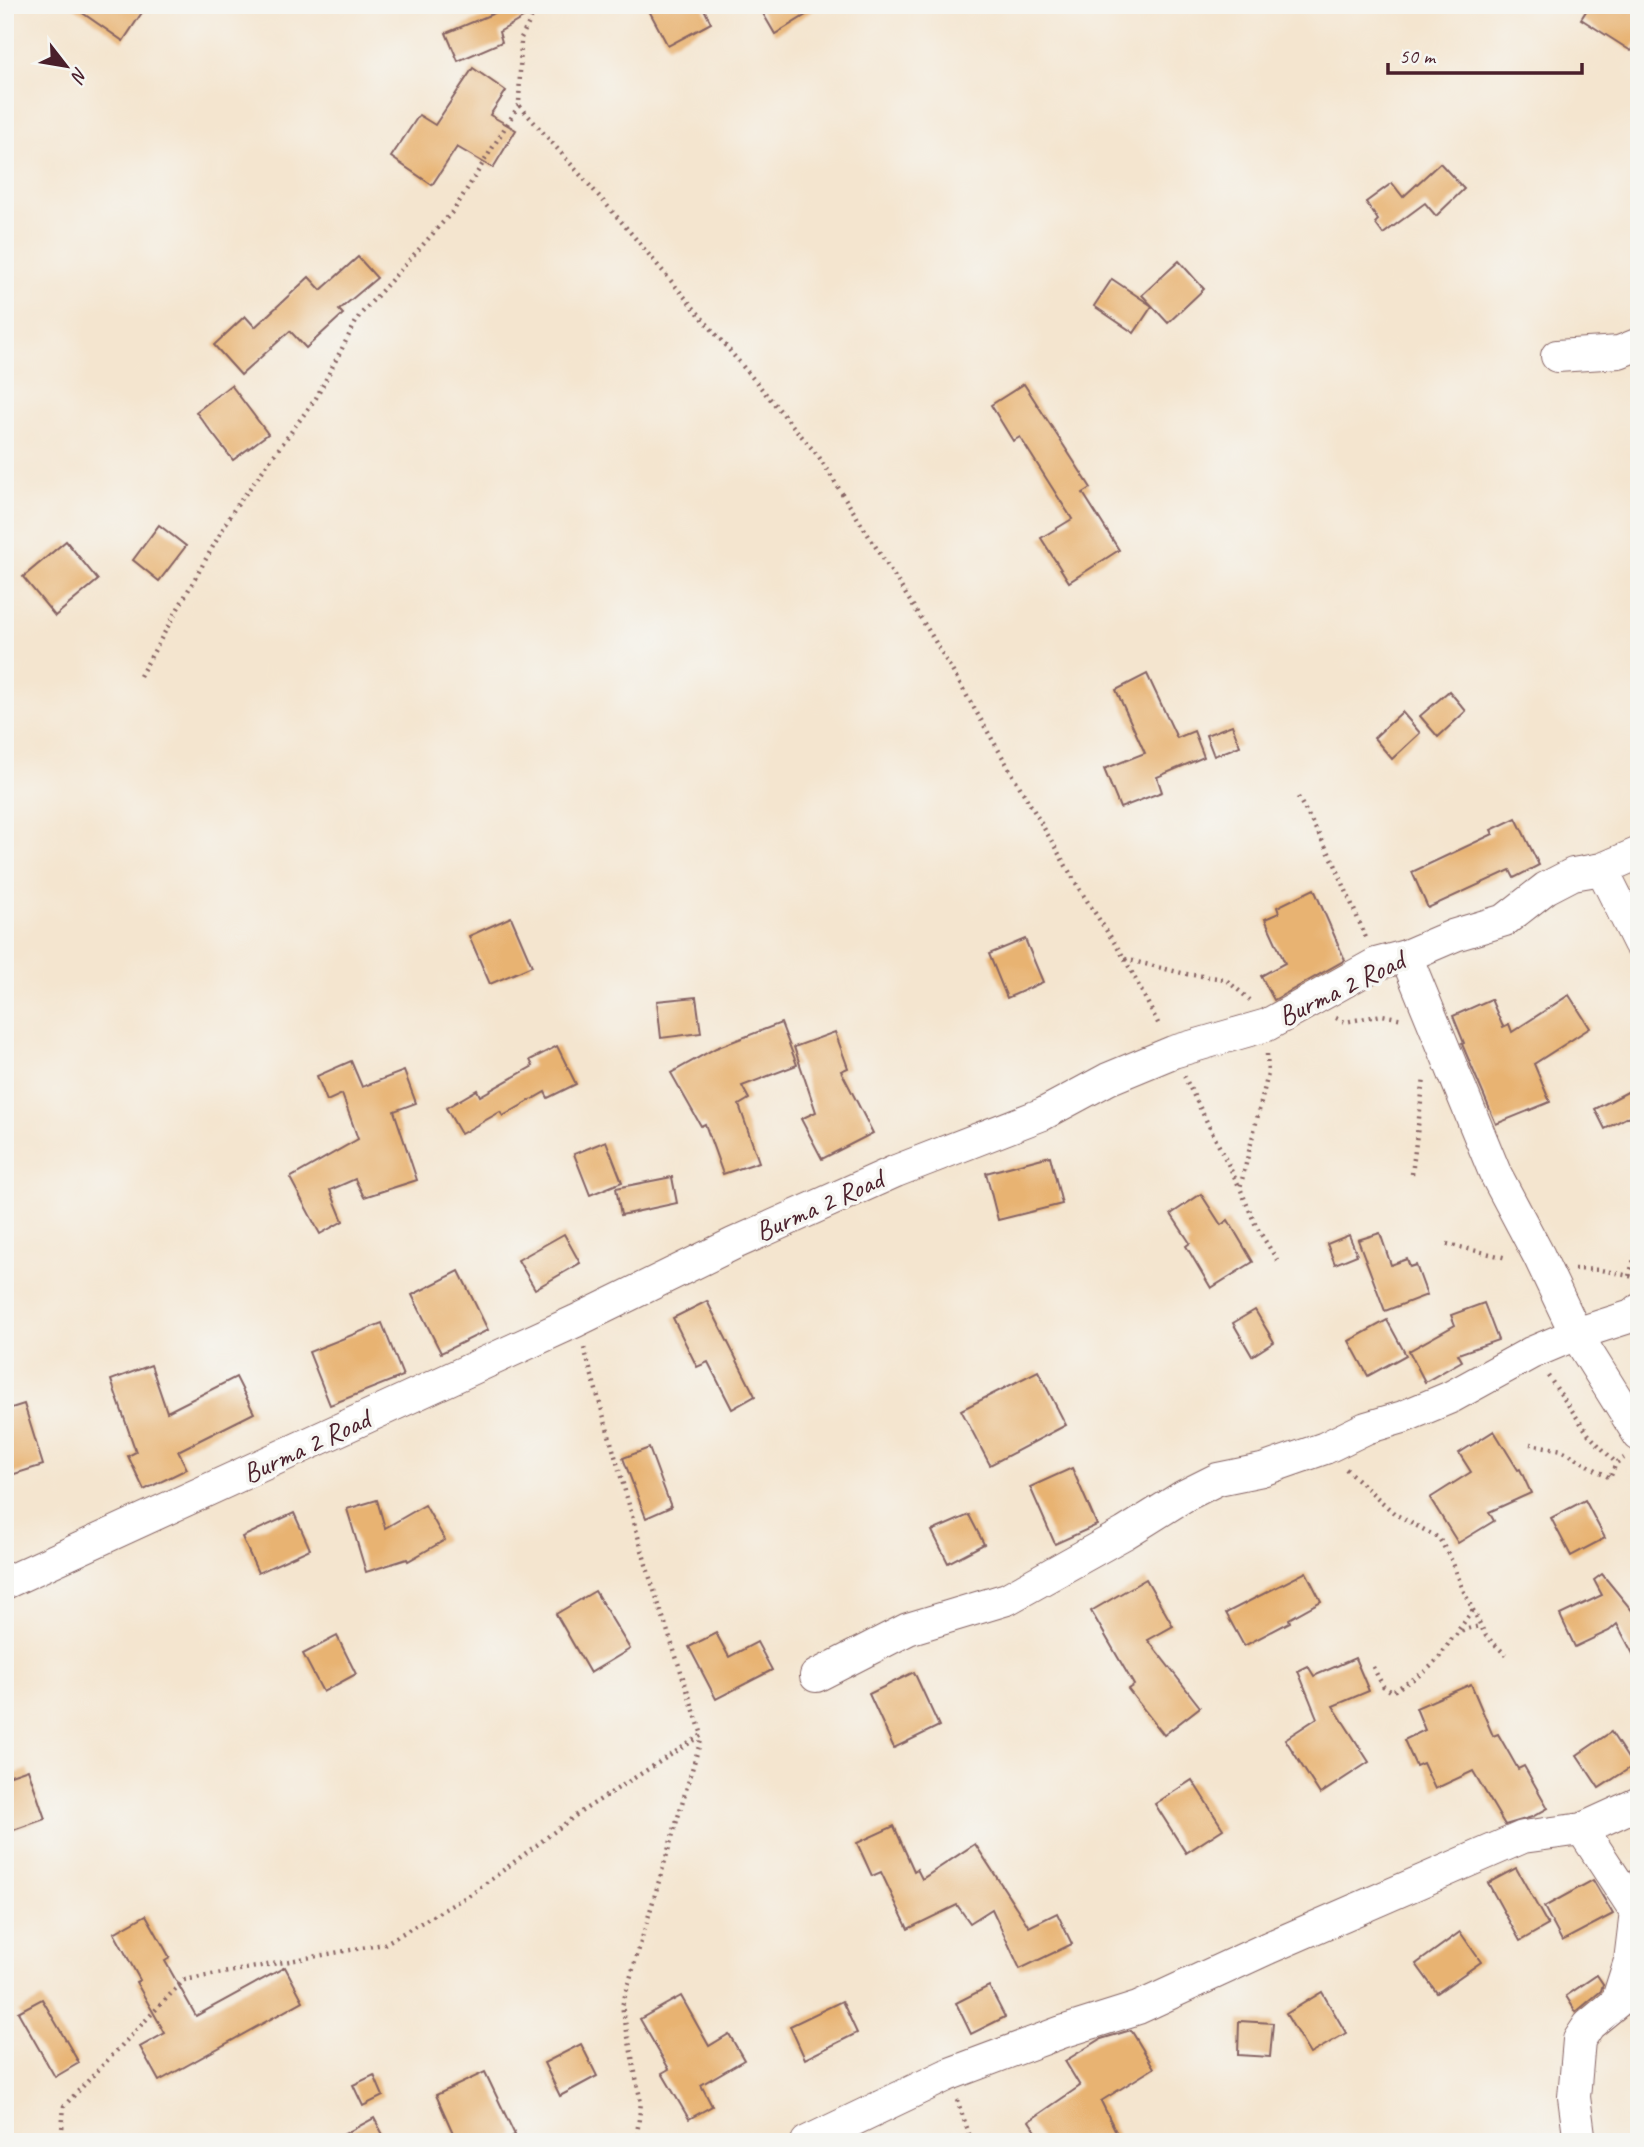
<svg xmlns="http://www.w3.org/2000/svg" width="1644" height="2147" font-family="Caveat,sans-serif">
<rect width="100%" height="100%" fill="#f6f6f2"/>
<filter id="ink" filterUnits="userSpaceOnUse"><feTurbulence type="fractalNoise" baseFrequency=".0143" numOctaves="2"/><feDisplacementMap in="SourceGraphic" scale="14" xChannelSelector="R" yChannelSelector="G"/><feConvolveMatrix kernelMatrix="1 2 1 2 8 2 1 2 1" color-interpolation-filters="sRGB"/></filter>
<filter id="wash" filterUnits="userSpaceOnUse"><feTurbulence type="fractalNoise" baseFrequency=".00686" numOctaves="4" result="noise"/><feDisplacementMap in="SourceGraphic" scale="28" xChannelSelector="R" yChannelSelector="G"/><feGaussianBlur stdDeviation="1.57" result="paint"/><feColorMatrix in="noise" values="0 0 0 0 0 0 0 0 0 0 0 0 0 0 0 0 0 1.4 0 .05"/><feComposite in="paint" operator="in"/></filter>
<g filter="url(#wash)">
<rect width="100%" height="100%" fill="#f4e5cf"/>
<g id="blocks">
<g fill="#e8b372">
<path d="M 71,5 L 147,5 L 123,41 Z"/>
<path d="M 514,5 L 538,5 L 540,8 L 499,32 L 502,42 L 458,61 L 446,33 Z"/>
<path d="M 646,5 L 702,5 L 711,23 L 668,46 Z"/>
<path d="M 758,5 L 822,5 L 775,34 Z"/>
<path d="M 1590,5 L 1626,5 L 1639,13 L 1639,39 L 1631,51 L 1581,19 Z"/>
<path d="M 473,68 L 506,91 L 490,115 L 516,130 L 493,168 L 457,147 L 432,185 L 391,157 L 419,115 L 435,125 Z"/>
<path d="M 1440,163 L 1464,189 L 1436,216 L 1425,203 L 1383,234 L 1375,223 L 1378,220 L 1366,202 L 1392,183 L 1403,197 Z"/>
<path d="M 358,257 L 377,278 L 339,310 L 343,314 L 306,348 L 290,331 L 241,375 L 214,345 L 245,316 L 255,327 L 309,277 L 321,290 Z"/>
<path d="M 1179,261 L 1204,289 L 1168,323 L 1142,295 Z"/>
<path d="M 1112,279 L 1152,306 L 1134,333 L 1094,306 Z"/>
<path d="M 1024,384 L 1091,488 L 1083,493 L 1119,550 L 1069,582 L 1041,538 L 1072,519 L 1020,437 L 1013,441 L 991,405 Z"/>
<path d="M 231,385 L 268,434 L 233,460 L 196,412 Z"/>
<path d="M 159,525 L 186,546 L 159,581 L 133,560 Z"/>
<path d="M 66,541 L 98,580 L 55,616 L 23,577 Z"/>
<path d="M 1147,674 L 1177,738 L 1194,731 L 1204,757 L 1157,777 L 1162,792 L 1120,808 L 1104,769 L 1145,753 L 1116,690 Z"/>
<path d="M 1449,691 L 1466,711 L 1438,737 L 1420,716 Z"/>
<path d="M 1402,712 L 1420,733 L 1392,759 L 1374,738 Z"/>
<path d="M 1232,725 L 1240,746 L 1214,756 L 1206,735 Z"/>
<path d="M 1516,818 L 1539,865 L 1514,878 L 1510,870 L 1428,908 L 1412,872 L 1493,834 L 1491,830 Z"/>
<path d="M 1314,889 L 1345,960 L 1274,1000 L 1261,976 L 1285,963 L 1265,919 L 1279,913 L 1277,907 Z"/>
<path d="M 511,917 L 532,966 L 490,984 L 469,936 Z"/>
<path d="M 1025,939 L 1043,982 L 1007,998 L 989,954 Z"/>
<path d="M 1569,995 L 1590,1028 L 1534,1064 L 1550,1102 L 1496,1124 L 1462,1044 L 1464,1043 L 1453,1016 L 1491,999 L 1503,1027 L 1509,1024 L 1512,1032 Z"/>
<path d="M 696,997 L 701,1033 L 661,1038 L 657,1001 Z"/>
<path d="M 781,1023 L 797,1065 L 742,1086 L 749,1099 L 739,1105 L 759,1162 L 723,1174 L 705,1124 L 701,1126 L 671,1073 L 716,1048 Z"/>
<path d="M 835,1032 L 848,1068 L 841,1071 L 873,1133 L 822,1159 L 801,1119 L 816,1112 L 794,1047 Z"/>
<path d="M 557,1046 L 576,1084 L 548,1098 L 545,1092 L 503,1116 L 500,1112 L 461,1134 L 446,1108 L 477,1090 L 480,1096 L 533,1066 L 530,1060 Z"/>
<path d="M 351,1061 L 362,1087 L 404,1071 L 416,1103 L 394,1111 L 417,1180 L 364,1197 L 355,1179 L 330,1190 L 343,1221 L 320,1234 L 290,1178 L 358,1139 L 342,1094 L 327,1101 L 317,1076 Z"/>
<path d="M 1639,1086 L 1639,1111 L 1605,1129 L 1595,1109 Z"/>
<path d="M 606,1141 L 622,1182 L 590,1195 L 574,1154 Z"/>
<path d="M 1050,1156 L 1062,1204 L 998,1220 L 986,1173 Z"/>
<path d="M 672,1177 L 677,1203 L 621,1215 L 616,1188 Z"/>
<path d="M 1201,1194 L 1221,1225 L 1228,1220 L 1253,1262 L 1211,1288 L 1186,1246 L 1190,1243 L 1171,1214 Z"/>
<path d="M 1380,1233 L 1391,1265 L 1407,1259 L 1410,1267 L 1416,1265 L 1427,1295 L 1385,1311 L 1358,1240 Z"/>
<path d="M 564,1234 L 580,1263 L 535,1289 L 518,1260 Z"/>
<path d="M 1349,1235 L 1357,1255 L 1335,1264 L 1327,1244 Z"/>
<path d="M 459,1271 L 488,1330 L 441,1353 L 412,1295 Z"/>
<path d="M 707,1301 L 755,1396 L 732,1409 L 708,1362 L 697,1367 L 673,1318 Z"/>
<path d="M 1484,1303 L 1498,1340 L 1458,1354 L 1462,1361 L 1425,1382 L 1409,1351 L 1455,1325 L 1451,1315 Z"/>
<path d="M 1255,1310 L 1274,1342 L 1252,1356 L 1233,1323 Z"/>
<path d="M 1387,1320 L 1406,1355 L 1368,1376 L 1349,1341 Z"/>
<path d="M 382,1323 L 403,1376 L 330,1405 L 309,1352 Z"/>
<path d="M 151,1365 L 167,1412 L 236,1377 L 254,1413 L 178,1451 L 187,1469 L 144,1490 L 128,1456 L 136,1452 L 111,1380 Z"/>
<path d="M 1038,1371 L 1066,1425 L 990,1465 L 961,1410 Z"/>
<path d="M 24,1404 L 43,1465 L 5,1477 L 5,1410 Z"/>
<path d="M 1494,1431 L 1518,1470 L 1520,1469 L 1531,1493 L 1489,1512 L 1494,1521 L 1458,1543 L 1430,1498 L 1471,1472 L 1459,1453 Z"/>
<path d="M 649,1448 L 671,1507 L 646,1518 L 623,1458 Z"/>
<path d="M 1072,1468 L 1097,1525 L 1055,1544 L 1030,1487 Z"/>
<path d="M 377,1500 L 385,1528 L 425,1505 L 445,1540 L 408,1561 L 407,1559 L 366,1572 L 347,1509 Z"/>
<path d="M 1585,1500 L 1605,1538 L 1571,1556 L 1551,1518 Z"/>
<path d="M 294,1513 L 310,1549 L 258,1573 L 242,1537 Z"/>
<path d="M 969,1515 L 984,1544 L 948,1563 L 932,1531 Z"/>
<path d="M 1306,1572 L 1321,1601 L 1289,1619 L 1290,1622 L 1244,1646 L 1226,1613 Z"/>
<path d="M 1602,1574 L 1639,1619 L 1639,1665 L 1617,1624 L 1609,1631 L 1575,1647 L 1560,1615 L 1602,1595 L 1594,1580 Z"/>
<path d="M 1146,1579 L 1173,1626 L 1148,1640 L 1200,1707 L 1164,1735 L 1128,1689 L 1134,1685 L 1091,1611 Z"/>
<path d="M 595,1591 L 630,1649 L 590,1673 L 556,1614 Z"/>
<path d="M 716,1633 L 729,1657 L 757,1642 L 772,1670 L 716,1699 L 689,1647 Z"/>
<path d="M 337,1636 L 356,1674 L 323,1692 L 303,1654 Z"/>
<path d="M 1355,1658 L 1369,1691 L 1333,1706 L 1369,1762 L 1320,1794 L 1285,1739 L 1317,1718 L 1298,1671 L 1308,1666 L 1314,1676 Z"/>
<path d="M 914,1672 L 939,1726 L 894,1748 L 869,1694 Z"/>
<path d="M 1471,1684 L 1493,1736 L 1498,1734 L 1518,1769 L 1524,1766 L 1548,1808 L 1532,1817 L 1505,1825 L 1473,1771 L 1435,1789 L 1423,1763 L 1416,1766 L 1404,1740 L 1425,1730 L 1416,1708 Z"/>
<path d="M 1611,1732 L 1633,1766 L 1599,1788 L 1577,1755 Z"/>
<path d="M 28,1769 L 45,1819 L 5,1833 L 5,1777 Z"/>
<path d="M 1192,1780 L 1223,1829 L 1186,1853 L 1155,1804 Z"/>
<path d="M 894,1826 L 914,1871 L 917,1869 L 922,1879 L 975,1844 L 1029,1927 L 1057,1913 L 1072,1944 L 1020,1969 L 992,1909 L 970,1923 L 957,1905 L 908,1929 L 881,1872 L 872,1876 L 857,1843 Z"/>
<path d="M 1516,1868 L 1548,1925 L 1520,1941 L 1488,1883 Z"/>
<path d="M 1593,1880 L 1613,1914 L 1562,1941 L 1544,1907 Z"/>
<path d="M 146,1915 L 170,1958 L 165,1961 L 196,2016 L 285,1967 L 303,2001 L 159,2081 L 140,2047 L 165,2033 L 136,1982 L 140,1980 L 114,1933 Z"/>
<path d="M 1460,1932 L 1481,1962 L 1437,1993 L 1416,1964 Z"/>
<path d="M 1597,1975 L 1603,1984 L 1601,1991 L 1576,2012 L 1566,1996 Z"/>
<path d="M 989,1986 L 1005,2017 L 971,2034 L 956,2003 Z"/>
<path d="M 1322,1992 L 1346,2033 L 1310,2054 L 1286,2014 Z"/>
<path d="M 681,1996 L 709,2046 L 729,2034 L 744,2060 L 701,2085 L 712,2106 L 689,2119 L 662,2073 L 669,2069 L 640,2019 Z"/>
<path d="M 42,1999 L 79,2063 L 55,2077 L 18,2012 Z"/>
<path d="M 842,2001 L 857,2033 L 805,2059 L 790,2026 Z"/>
<path d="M 1239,2021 L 1273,2023 L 1270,2057 L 1238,2055 Z"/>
<path d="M 1131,2030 L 1154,2068 L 1101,2101 L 1121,2142 L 1043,2142 L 1029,2121 L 1080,2086 L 1065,2061 L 1101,2039 Z"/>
<path d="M 581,2044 L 597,2076 L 560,2096 L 544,2063 Z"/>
<path d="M 485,2072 L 515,2135 L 502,2142 L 457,2142 L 436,2095 Z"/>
<path d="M 374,2075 L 383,2096 L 363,2106 L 353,2085 Z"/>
<path d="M 374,2118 L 387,2142 L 330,2142 Z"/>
</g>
</g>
</g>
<g filter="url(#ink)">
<use href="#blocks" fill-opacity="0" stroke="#866464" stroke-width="2"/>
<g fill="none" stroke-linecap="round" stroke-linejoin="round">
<g stroke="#866464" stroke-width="34">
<g id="minor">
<path d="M 1557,356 L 1619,352 L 1639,344"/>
<path d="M 1602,869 L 1639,943"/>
<path d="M 1639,1310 L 1632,1316 L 1576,1334 L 1639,1435"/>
<path d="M 5,1583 L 576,1321 L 733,1244 L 896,1171 L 1043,1114 L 1108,1079 L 1173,1052 L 1267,1025 L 1376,964 L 1406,956 L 1455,935 L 1505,920 L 1546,888 L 1573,874 L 1602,869 L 1639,853"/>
<path d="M 816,1676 L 908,1629 L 1007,1599 L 1125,1533 L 1184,1496 L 1218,1479 L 1262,1470 L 1325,1448 L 1366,1428 L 1403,1417 L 1451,1397 L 1531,1353 L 1576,1334 L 1539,1256 L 1495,1173 L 1406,956"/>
<path d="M 1582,1829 L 1639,1916"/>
<path d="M 807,2142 L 947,2075 L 1062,2032 L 1138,2008 L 1268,1948 L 1523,1837 L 1582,1829 L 1639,1803"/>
<path d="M 1580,2142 L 1574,2097 L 1579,2040 L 1589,2025 L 1617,2002 L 1630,1961 L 1636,1912"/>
</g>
</g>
<g stroke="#866464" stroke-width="4.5" stroke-dasharray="2 5" stroke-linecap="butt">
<path d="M 538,5 L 521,38 L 519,105 L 619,219 L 819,457 L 932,636 L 1080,890 L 1125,959 L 1160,1027"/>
<path d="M 140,676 L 233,511 L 316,398 L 359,316 L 454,210 L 519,105"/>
<path d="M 1298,797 L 1334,862 L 1366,938"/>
<path d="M 1125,959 L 1186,974 L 1225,979 L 1250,1000"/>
<path d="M 1336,1018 L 1345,1022 L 1382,1015 L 1403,1019"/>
<path d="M 1267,1054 L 1268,1074 L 1240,1188 L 1256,1226 L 1279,1263"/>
<path d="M 1184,1076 L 1240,1188"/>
<path d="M 1412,1174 L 1424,1078"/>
<path d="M 1447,1244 L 1507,1258"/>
<path d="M 1574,1269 L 1601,1270 L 1639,1278"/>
<path d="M 1629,1276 L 1639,1242"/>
<path d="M 1548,1376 L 1589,1435 L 1616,1463 L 1624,1458"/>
<path d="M 1530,1444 L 1562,1450 L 1610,1478 L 1616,1463"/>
<path d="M 1346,1469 L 1395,1514 L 1439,1538 L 1452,1561 L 1464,1592 L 1486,1636 L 1506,1655"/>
<path d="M 1459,1629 L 1473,1610"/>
<path d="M 1373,1667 L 1383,1686 L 1392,1692 C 1404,1684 1419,1677 1430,1667 C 1454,1645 1444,1632 1481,1626"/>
<path d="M 957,2100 L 972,2142"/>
<path d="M 61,2142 L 64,2106 L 184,1980 L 384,1944 L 473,1893 L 579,1813 L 702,1735 L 650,1578 L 584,1348"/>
<path d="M 636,2142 L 641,2103 L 622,2006 L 702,1736"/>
</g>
<use href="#minor" stroke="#fff" stroke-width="32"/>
</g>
</g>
<g text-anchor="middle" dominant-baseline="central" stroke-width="7" stroke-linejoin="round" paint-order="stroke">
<g font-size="28" fill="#4a1f2b" stroke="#f6f6f2">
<text transform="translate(1341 988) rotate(-26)">Burma 2 Road</text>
<text transform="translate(819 1205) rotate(-24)">Burma 2 Road</text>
<text transform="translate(306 1446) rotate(-25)">Burma 2 Road</text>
</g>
</g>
<rect width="1644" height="2147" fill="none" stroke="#f6f6f2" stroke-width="28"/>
<g transform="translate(66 66) rotate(121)" stroke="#f6f6f2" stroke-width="5" paint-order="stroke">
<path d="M0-5L12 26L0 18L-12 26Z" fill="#4a1f2b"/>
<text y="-10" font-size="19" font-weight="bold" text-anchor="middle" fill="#4a1f2b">N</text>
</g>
<path d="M1388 63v10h194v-10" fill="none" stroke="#4a1f2b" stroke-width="3.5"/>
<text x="1399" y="63" font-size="21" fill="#4a1f2b" stroke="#f6f6f2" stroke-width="5" paint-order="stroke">50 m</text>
</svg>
